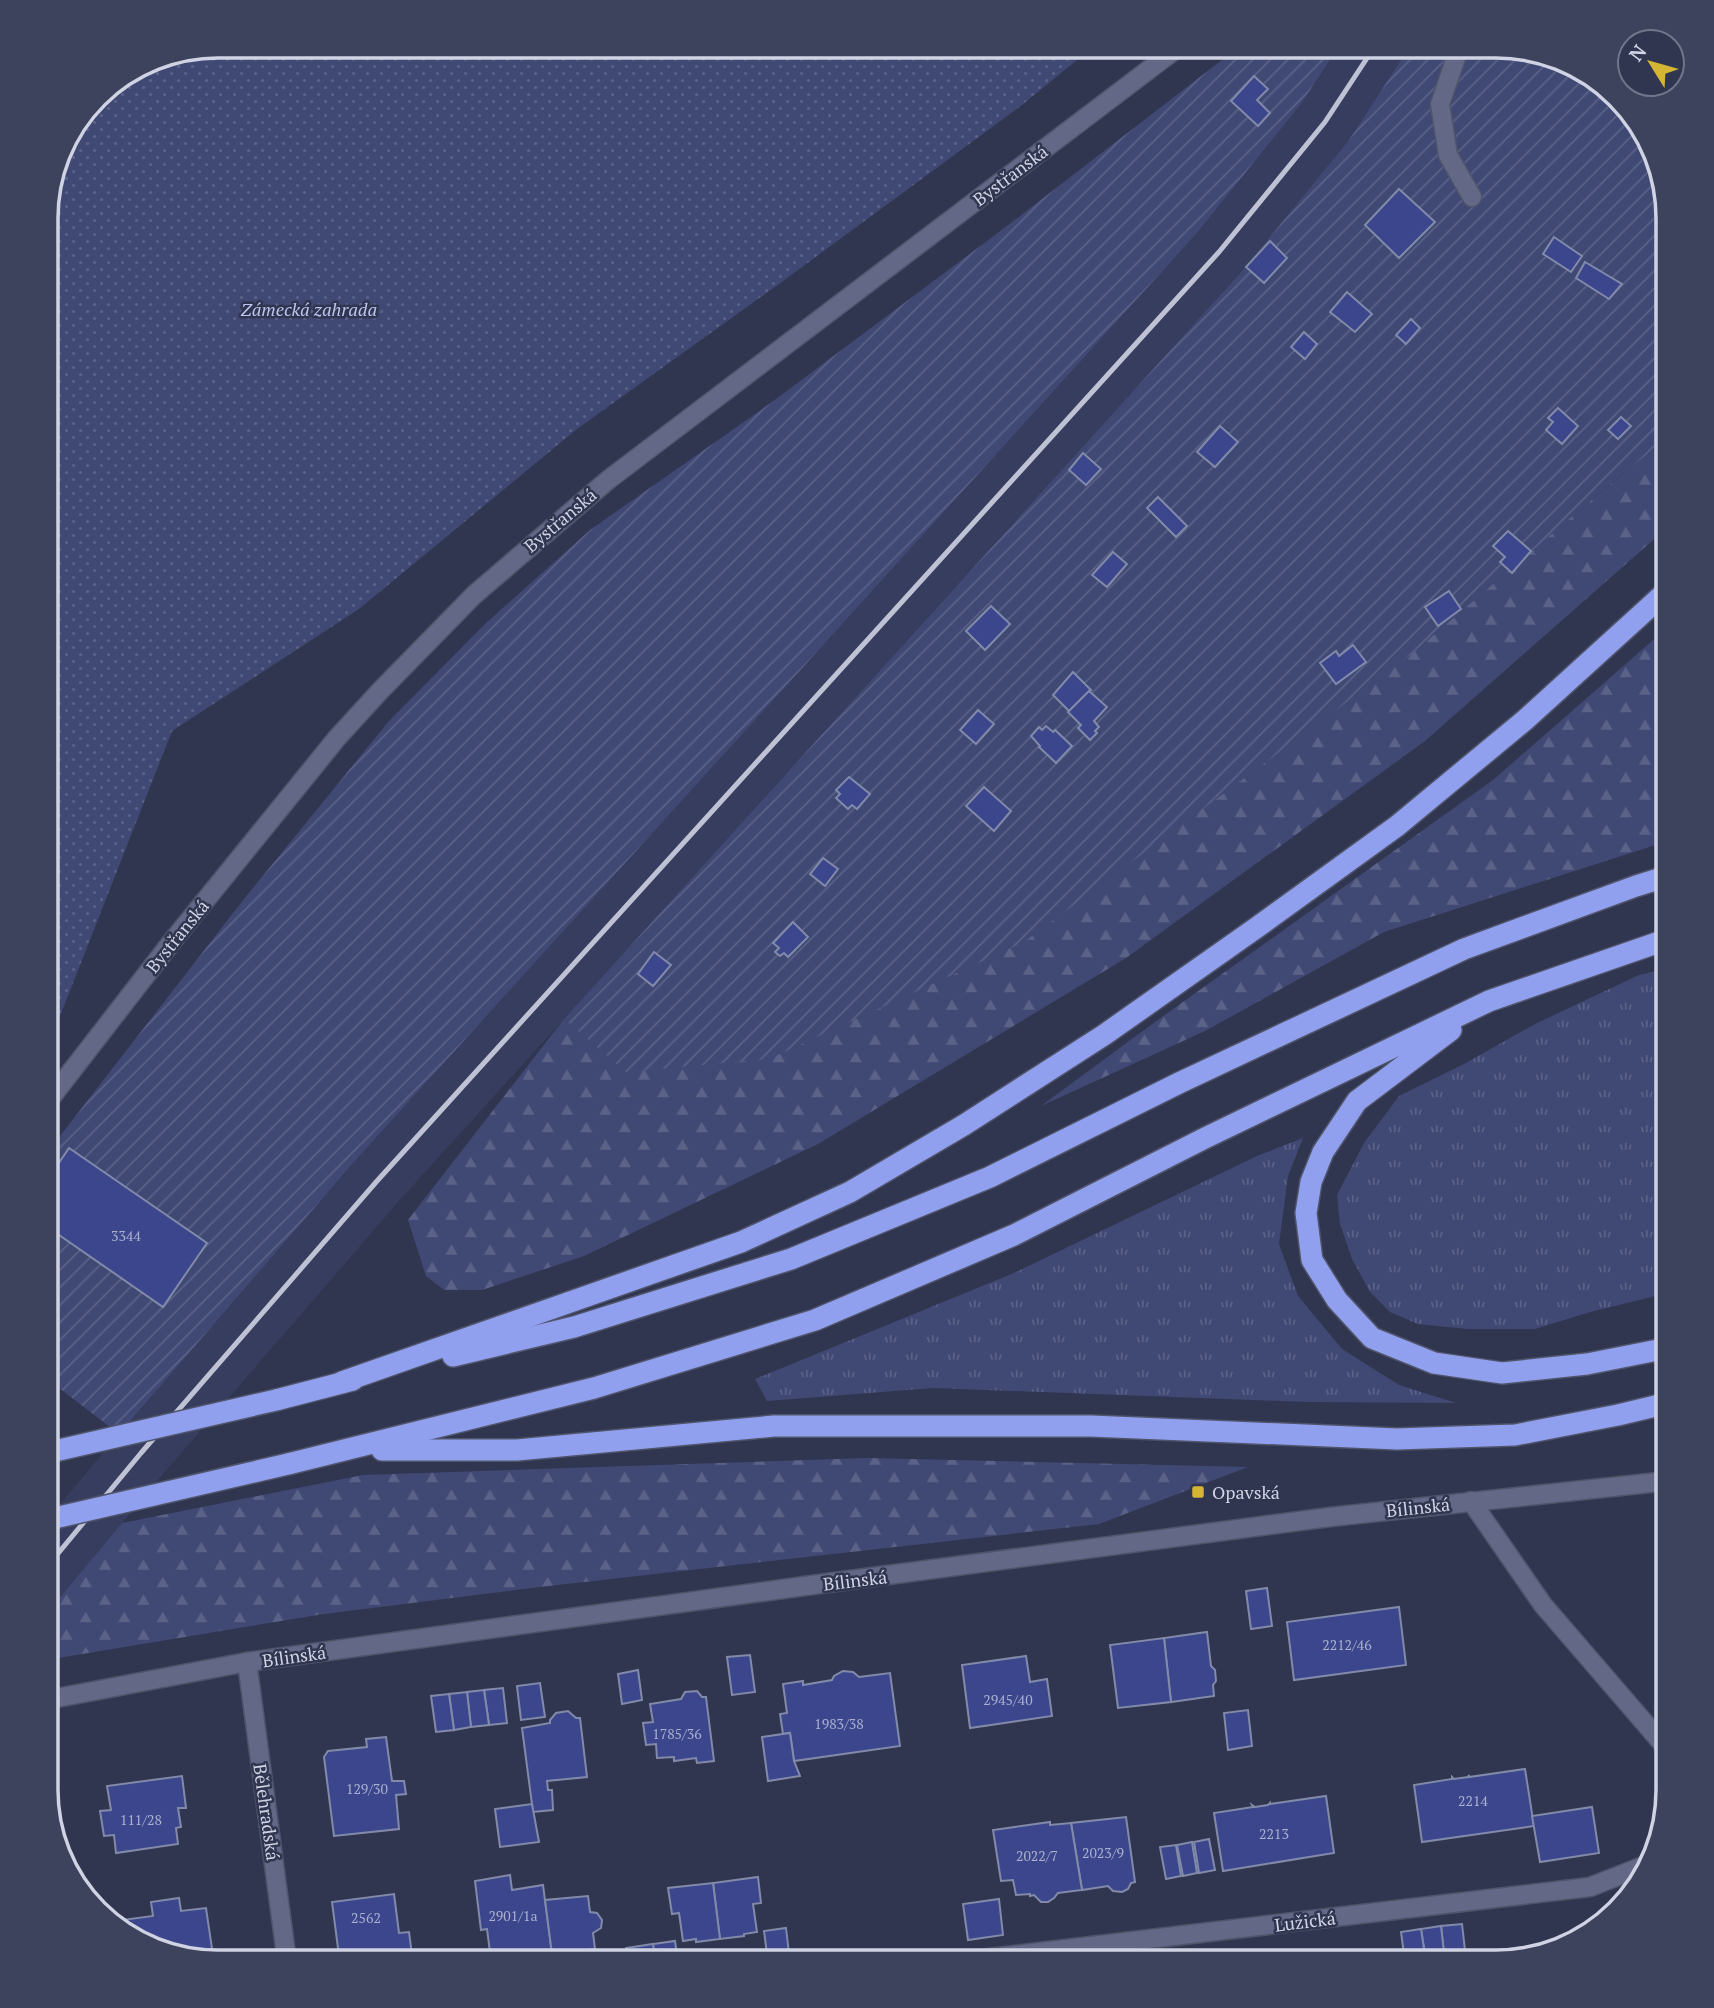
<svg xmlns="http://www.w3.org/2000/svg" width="1714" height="2008" font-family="'PT Serif',serif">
<defs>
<pattern id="grass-tufts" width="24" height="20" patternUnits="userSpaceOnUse" patternTransform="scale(1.75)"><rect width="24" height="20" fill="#404874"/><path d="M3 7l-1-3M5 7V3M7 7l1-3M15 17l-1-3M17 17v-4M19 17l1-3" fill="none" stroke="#5b6288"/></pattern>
<pattern id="forest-firs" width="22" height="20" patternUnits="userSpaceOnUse" patternTransform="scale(1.75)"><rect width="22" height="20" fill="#404874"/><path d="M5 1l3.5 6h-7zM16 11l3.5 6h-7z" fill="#5b6288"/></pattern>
<pattern id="park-dots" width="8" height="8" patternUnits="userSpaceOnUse" patternTransform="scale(1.75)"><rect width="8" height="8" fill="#404874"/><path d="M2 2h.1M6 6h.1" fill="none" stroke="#5b6288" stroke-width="1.8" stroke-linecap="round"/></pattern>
<pattern id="garden-furrows" width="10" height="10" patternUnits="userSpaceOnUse" patternTransform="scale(1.75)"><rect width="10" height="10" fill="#404874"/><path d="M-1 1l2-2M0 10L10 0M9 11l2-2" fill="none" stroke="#5b6288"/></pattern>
</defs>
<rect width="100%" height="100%" fill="#303650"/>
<path fill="#373d5e" d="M 1340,46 L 1410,46 L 1349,140 L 1242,271 L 399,1201 L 164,1473 L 46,1614 L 46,1521 L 119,1434 L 354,1162 L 1197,233 L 1301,104 Z"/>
<g fill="url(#grass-tufts)">
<path d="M 1668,968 L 1668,1293 L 1590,1312 L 1535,1329 L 1467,1329 L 1418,1324 L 1390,1312 L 1370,1292 L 1352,1259 L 1340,1224 L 1337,1195 L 1364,1143 L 1399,1096 L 1464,1064 L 1535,1024 L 1639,975 Z"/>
<path d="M 1303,1138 L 1288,1176 L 1279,1244 L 1298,1296 L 1342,1349 L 1399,1385 L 1456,1403 L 1307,1402 L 933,1388 L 767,1401 L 755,1379 L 1014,1273 L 1257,1156 Z"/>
</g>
<g fill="url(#forest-firs)">
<path d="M 1668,437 L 1668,527 L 1425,741 L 1126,958 L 818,1144 L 584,1256 L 482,1290 L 444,1290 L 426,1276 L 408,1220 L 564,1019 L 627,1072 L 1589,502 Z"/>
<path d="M 1668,627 L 1668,841 L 1384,932 L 1205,1031 L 1041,1106 L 1155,1022 L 1493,780 Z"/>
<path d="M 867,1458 L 1248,1467 L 1099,1524 L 531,1588 L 324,1614 L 46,1660 L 46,1614 L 122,1523 L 363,1475 Z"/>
</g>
<path fill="url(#park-dots)" d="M 218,46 L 1094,46 L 1022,105 L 779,284 L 577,429 L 359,609 L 172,731 L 51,1039 L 46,1045 L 46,206 L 63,141 L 104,88 L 152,58 Z"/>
<g fill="url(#garden-furrows)">
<path d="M 1240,46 L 1334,46 L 1338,48 L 1301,104 L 1197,233 L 354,1162 L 119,1434 L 46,1378 L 46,1154 L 244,899 L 389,721 L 485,624 L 590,530 L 772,402 L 999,232 Z"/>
<path d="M 1410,46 L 1507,46 L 1573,63 L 1633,113 L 1659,163 L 1668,217 L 1668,437 L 1589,502 L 1414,652 L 1024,942 L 769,1059 L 626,1072 L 564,1019 L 1242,271 L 1349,140 Z"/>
</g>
<g fill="#3c468d" stroke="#828aa9" stroke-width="2">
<path d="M 1254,76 L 1268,89 L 1257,100 L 1270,113 L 1258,126 L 1231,101 Z"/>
<path d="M 1399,189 L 1435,222 L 1399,258 L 1365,225 Z"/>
<path d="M 1554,237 L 1582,256 L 1571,272 L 1543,254 Z"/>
<path d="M 1270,241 L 1287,258 L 1264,283 L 1246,267 Z"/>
<path d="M 1585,262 L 1622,284 L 1609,299 L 1576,278 Z"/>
<path d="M 1347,292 L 1372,314 L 1355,332 L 1330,312 Z"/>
<path d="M 1411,319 L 1420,328 L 1406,344 L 1396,335 Z"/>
<path d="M 1304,332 L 1317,344 L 1305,359 L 1291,347 Z"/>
<path d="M 1558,408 L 1578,426 L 1562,444 L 1546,430 L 1553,422 L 1548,418 Z"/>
<path d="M 1621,417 L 1631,426 L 1618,439 L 1608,430 Z"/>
<path d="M 1220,426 L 1238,442 L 1215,467 L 1197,452 Z"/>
<path d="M 1083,453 L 1101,469 L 1086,485 L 1069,470 Z"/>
<path d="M 1158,497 L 1187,526 L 1176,537 L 1147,508 Z"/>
<path d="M 1508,531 L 1531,551 L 1512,573 L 1500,562 L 1505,557 L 1493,546 Z"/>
<path d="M 1113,552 L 1127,564 L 1107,587 L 1092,575 Z"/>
<path d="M 1449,591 L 1461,609 L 1438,626 L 1425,607 Z"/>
<path d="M 991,606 L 1010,624 L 985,650 L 966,631 Z"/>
<path d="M 1353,645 L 1366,662 L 1336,684 L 1320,663 L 1336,651 L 1339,656 Z"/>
<path d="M 1073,672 L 1091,690 L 1089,691 L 1069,711 L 1053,695 Z"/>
<path d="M 1089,691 L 1107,707 L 1094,721 L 1099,727 L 1095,731 L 1097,733 L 1090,740 L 1078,728 L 1081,725 L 1068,712 Z"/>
<path d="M 978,710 L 994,724 L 976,744 L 960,730 Z"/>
<path d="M 1046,726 L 1053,732 L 1055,730 L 1072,746 L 1056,763 L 1039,747 L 1040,746 L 1031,736 L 1039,727 L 1042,730 Z"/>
<path d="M 849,777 L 870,794 L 857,809 L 852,805 L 848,809 L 836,798 L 840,794 L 836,790 Z"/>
<path d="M 984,787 L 1011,811 L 994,831 L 966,806 Z"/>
<path d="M 823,858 L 838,869 L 825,886 L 810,874 Z"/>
<path d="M 793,922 L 808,937 L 788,957 L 784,953 L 780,956 L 775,952 L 779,948 L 773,943 Z"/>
<path d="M 654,952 L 671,965 L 653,986 L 638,974 Z"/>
<path d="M 69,1148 L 207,1243 L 163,1307 L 46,1226 L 46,1182 Z"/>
<path d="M 1267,1588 L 1272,1626 L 1251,1629 L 1246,1591 Z"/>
<path d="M 1399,1607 L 1406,1665 L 1294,1680 L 1287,1622 Z"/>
<path d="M 1207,1632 L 1211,1666 L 1215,1670 L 1216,1681 L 1213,1685 L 1214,1696 L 1171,1702 L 1164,1638 Z"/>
<path d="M 1164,1638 L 1171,1702 L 1118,1708 L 1110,1645 Z"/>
<path d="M 750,1655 L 755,1692 L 732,1695 L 727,1657 Z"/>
<path d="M 1026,1656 L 1030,1682 L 1047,1679 L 1052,1716 L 970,1728 L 962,1665 Z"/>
<path d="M 638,1670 L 642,1700 L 622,1704 L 618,1674 Z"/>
<path d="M 843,1671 L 853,1672 L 859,1677 L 890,1673 L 900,1746 L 794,1761 L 790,1733 L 783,1734 L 780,1714 L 787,1713 L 783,1684 L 803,1681 L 803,1685 L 832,1680 L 834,1676 Z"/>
<path d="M 540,1683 L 545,1717 L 521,1720 L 517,1686 Z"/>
<path d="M 503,1688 L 507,1723 L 489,1725 L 484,1690 Z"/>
<path d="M 484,1690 L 489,1725 L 471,1727 L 467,1692 Z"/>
<path d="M 697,1691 L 702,1697 L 706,1697 L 714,1761 L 697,1763 L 696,1758 L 674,1761 L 674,1757 L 657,1758 L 656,1744 L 646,1745 L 643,1723 L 653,1722 L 650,1704 L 681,1699 L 685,1692 Z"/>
<path d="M 467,1692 L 471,1727 L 454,1730 L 449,1694 Z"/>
<path d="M 449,1694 L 454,1730 L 436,1732 L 431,1696 Z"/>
<path d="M 1248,1710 L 1252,1746 L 1228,1750 L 1224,1713 Z"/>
<path d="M 568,1711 L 576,1718 L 580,1718 L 587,1777 L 547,1781 L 548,1790 L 552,1790 L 553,1810 L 533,1812 L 522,1728 L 550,1723 L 550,1720 L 556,1713 Z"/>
<path d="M 790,1733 L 794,1761 L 800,1776 L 768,1781 L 762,1737 Z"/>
<path d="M 386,1737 L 392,1781 L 404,1781 L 406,1794 L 396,1795 L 399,1829 L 334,1836 L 324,1757 L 328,1751 L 367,1747 L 366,1739 Z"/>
<path d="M 1525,1769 L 1534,1826 L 1422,1842 L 1414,1785 L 1452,1779 L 1452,1777 L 1454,1779 L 1468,1777 L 1469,1775 L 1469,1777 Z"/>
<path d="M 182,1776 L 186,1808 L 178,1808 L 181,1827 L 176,1828 L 178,1844 L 116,1853 L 114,1835 L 104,1836 L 100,1811 L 111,1810 L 107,1786 Z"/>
<path d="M 1326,1796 L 1334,1853 L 1223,1871 L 1214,1813 L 1253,1807 L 1252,1805 L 1255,1807 L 1268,1805 L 1270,1803 L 1270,1804 Z"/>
<path d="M 532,1804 L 539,1842 L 500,1847 L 495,1809 Z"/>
<path d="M 1592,1807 L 1599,1853 L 1540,1862 L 1532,1816 Z"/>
<path d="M 1126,1817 L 1135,1882 L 1131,1883 L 1128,1889 L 1122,1892 L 1113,1891 L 1108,1886 L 1082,1890 L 1071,1823 Z"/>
<path d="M 1050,1822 L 1050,1825 L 1071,1823 L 1082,1890 L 1058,1893 L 1054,1898 L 1048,1902 L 1041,1902 L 1034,1895 L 1030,1896 L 1030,1894 L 1016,1895 L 1013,1880 L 1001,1881 L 993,1830 Z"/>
<path d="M 1209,1839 L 1215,1870 L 1199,1873 L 1194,1842 Z"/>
<path d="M 1192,1842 L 1197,1873 L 1183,1876 L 1177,1845 Z"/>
<path d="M 1176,1845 L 1181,1876 L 1166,1879 L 1160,1847 Z"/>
<path d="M 510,1875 L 512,1890 L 543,1885 L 552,1954 L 491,1960 L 487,1929 L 481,1930 L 475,1881 Z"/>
<path d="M 758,1877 L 761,1903 L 753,1904 L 757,1932 L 744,1934 L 744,1936 L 720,1939 L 713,1883 Z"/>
<path d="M 713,1883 L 720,1939 L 696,1942 L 696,1939 L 683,1941 L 679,1913 L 672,1914 L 668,1888 Z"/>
<path d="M 394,1894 L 399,1933 L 409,1932 L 413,1962 L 350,1962 L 349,1955 L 339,1956 L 332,1902 Z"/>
<path d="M 588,1896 L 590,1912 L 597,1913 L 602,1920 L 601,1928 L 593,1933 L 595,1949 L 552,1954 L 545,1900 Z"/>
<path d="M 179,1898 L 181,1911 L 206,1908 L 214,1962 L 141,1945 L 124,1930 L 122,1920 L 153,1916 L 151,1902 Z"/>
<path d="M 999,1899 L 1003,1935 L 968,1940 L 963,1904 Z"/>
<path d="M 1462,1924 L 1466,1959 L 1445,1962 L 1441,1926 Z"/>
<path d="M 1441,1926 L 1445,1962 L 1426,1962 L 1421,1929 Z"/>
<path d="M 786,1928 L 790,1962 L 768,1962 L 764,1931 Z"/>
<path d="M 1421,1929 L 1426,1962 L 1405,1962 L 1401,1932 Z"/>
<path d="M 1577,1940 L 1551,1953 L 1497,1962 L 1475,1962 L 1474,1953 Z"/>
<path d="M 675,1941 L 678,1962 L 655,1962 L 653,1944 Z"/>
<path d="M 653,1944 L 655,1962 L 628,1962 L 626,1948 Z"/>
<path d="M 1240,1953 L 1241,1962 L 1221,1962 L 1220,1956 Z"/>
</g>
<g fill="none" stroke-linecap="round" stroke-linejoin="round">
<g stroke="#4f546a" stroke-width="21">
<path id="lane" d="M 1460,46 L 1440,104 L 1448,155 L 1472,197"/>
</g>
<g stroke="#4f546a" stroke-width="21">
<g id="street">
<path d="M 46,1104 L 170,944 L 337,738 L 380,691 L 474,595 L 608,480 L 1180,46"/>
<path d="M 1471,1501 L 1543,1605 L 1668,1750"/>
<path d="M 247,1662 L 287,1962"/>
<path d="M 46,1700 L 247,1662 L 812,1585 L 1330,1517 L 1668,1481"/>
<path d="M 955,1962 L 1590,1887 L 1651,1863"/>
</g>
</g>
<g stroke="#4f546a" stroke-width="24">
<g id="highway">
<path d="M 1451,1030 L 1357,1101 L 1323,1152 L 1311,1182 L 1306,1213 L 1312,1260 L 1337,1300 L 1372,1338 L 1434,1363 L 1502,1373 L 1587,1364 L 1668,1348"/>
<path d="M 453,1356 L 574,1327 L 791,1259 L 990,1177 L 1179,1083 L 1464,949 L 1636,886 L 1668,876"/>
<path d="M 342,1382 L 741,1242 L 850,1192 L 964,1125 L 1104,1035 L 1256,928 L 1397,826 L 1525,720 L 1668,590"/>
<path d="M 276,1400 L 353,1380"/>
<path d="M 382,1450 L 517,1450 L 774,1426 L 1091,1426 L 1397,1439 L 1515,1435 L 1618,1415 L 1668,1403"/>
<path d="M 288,1464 L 594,1388 L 815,1320 L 1014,1235 L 1205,1138 L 1489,1001 L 1668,939"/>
</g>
</g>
<use href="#lane" stroke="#626886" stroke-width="18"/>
<use href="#street" stroke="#626886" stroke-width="18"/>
<use href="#highway" stroke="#90a0ef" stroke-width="21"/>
<path stroke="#bec2d4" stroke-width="5" d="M 46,1568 L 141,1453 L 377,1181 L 1219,252 L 1325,122 L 1375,46"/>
<g stroke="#4f546a" stroke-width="24" stroke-linecap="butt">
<g id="highway-bridge">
<path d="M 46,1453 L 276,1400"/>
<path d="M 46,1520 L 288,1464"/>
</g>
</g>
<use href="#highway-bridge" stroke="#90a0ef" stroke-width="21"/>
</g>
<rect fill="#d5b534" stroke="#303650" stroke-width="2.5" x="1191" y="1485" width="14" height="14" rx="3.5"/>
<g text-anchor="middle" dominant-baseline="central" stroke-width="5" stroke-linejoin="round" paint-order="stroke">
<g font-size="14" fill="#aab0ce">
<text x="126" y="1235">3344</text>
<text x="1347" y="1644">2212/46</text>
<text x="1008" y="1699">2945/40</text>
<text x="839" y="1723">1983/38</text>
<text x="677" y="1733">1785/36</text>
<text x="367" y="1788">129/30</text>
<text x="1473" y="1800">2214</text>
<text x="141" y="1819">111/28</text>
<text x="1274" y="1833">2213</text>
<text x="1103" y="1852">2023/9</text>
<text x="1037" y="1855">2022/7</text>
<text x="513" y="1915">2901/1a</text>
<text x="366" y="1917">2562</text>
</g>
<g font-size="18" fill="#cfd3e4" stroke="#303650">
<text transform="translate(1010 175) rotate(-37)">Bystřanská</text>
<text transform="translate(560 520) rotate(-40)">Bystřanská</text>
<text transform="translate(177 936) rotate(-51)">Bystřanská</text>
<text transform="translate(1418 1507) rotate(-6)">Bílinská</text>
<text transform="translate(855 1580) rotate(-7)">Bílinská</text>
<text transform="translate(294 1656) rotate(-8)">Bílinská</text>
<text transform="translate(267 1812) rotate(82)">Bělehradská</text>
<text transform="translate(1305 1921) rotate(-7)">Lužická</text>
</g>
<g font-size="18" font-style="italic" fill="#bbc5ef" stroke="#303650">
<text x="309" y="309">Zámecká zahrada</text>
</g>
<g font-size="18" fill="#cfd3e4" stroke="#303650" text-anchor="start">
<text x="1212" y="1492">Opavská</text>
</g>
</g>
<path d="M0 0H1714V2008H0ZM218 58H1496A160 160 0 0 1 1656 218V1790A160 160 0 0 1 1496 1950H218A160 160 0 0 1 58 1790V218A160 160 0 0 1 218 58Z" fill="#3d435c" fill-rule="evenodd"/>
<path fill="none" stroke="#cfd3e4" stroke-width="3.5" d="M218 58H1496A160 160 0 0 1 1656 218V1790A160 160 0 0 1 1496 1950H218A160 160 0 0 1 58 1790V218A160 160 0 0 1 218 58Z"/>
<g transform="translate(1651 63) rotate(307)"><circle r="33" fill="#303650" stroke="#70758b" stroke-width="2"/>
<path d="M0-5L12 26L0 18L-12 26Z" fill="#d5b534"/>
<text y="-10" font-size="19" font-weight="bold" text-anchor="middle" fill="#cfd3e4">N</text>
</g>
</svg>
